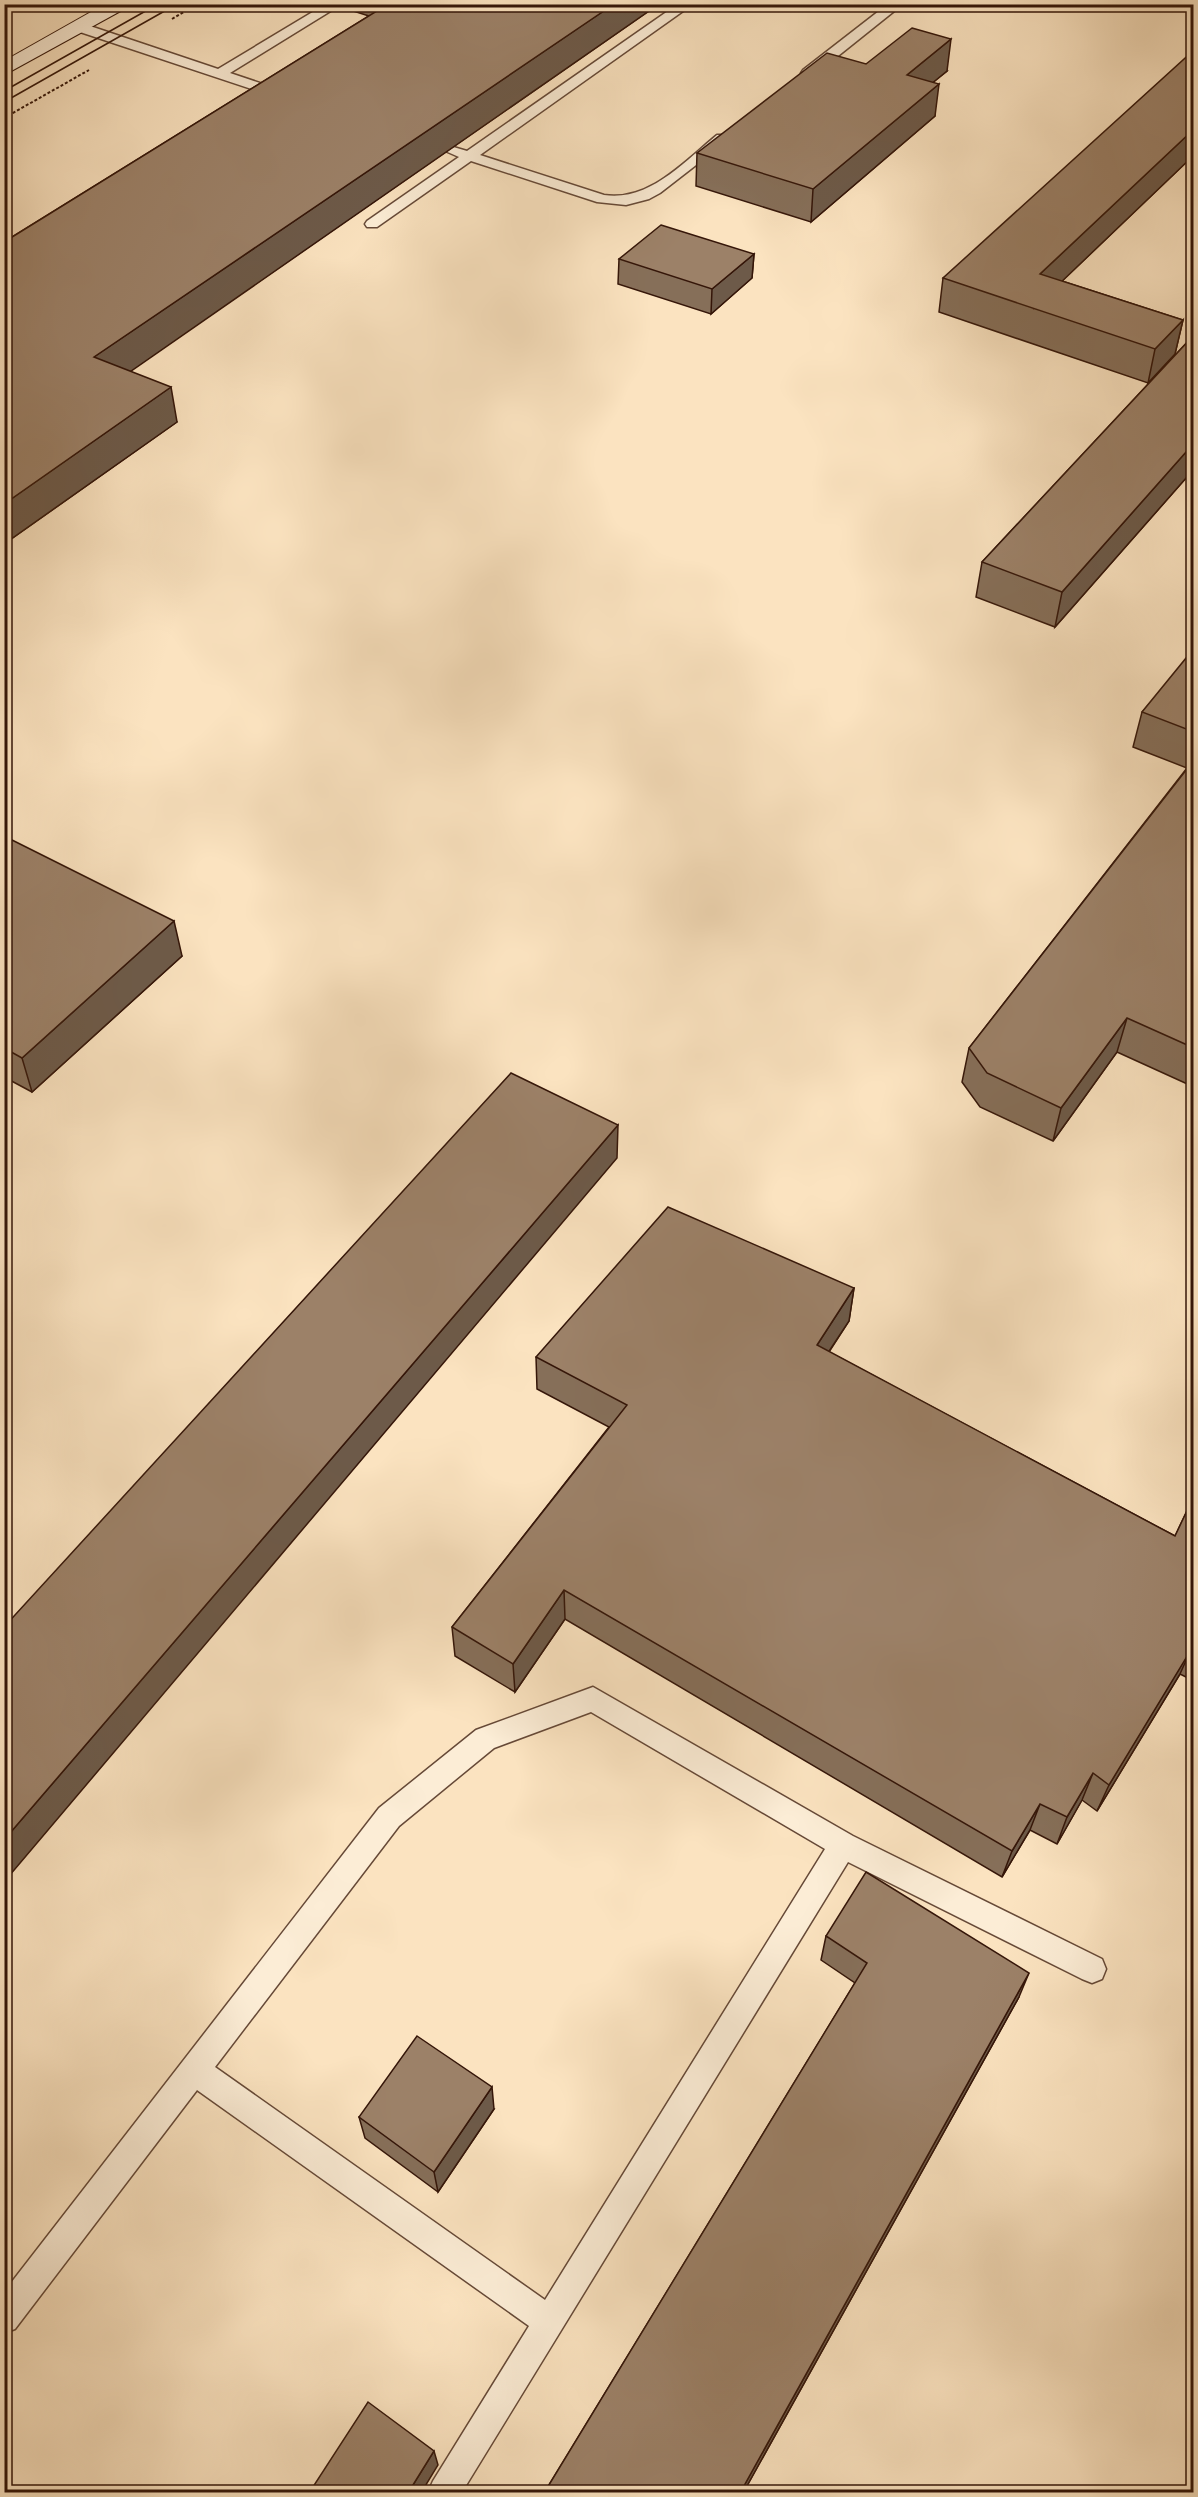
<svg xmlns="http://www.w3.org/2000/svg" width="1198" height="2497" font-family="'Old Standard TT',serif">
<rect width="100%" height="100%" fill="#fbe3c0"/>
<filter id="stains"><feTurbulence type="fractalNoise" baseFrequency=".00333" numOctaves="4"/><feColorMatrix values="0 0 0 0 .2 0 0 0 0 .09 0 0 0 0 .02 0 0 0 .5 -.17"/></filter>
<radialGradient id="worn" r=".72"><stop offset=".6" stop-color="#630" stop-opacity="0"/><stop offset="1" stop-color="#630" stop-opacity=".3"/></radialGradient>
<g fill="none" stroke-linecap="round" stroke-linejoin="round">
<g stroke="#664937" stroke-width="3">
<g id="lane">
<path d="M 326,4 L 342,4 L 230,73 L 290,93 L 292,96 L 290,99 L 285,100 L 74,30 L 73,27 L 74,24 L 84,24 L 218,69 Z"/>
<path d="M 678,4 L 693,4 L 480,155 L 604,195 C 649,202 685,161 717,135 L 727,135 L 729,138 L 727,141 L 660,193 L 649,199 L 626,205 L 597,202 L 471,161 L 377,227 L 367,227 L 365,224 L 367,221 L 459,157 L 443,150 L 445,147 L 450,146 L 467,151 Z"/>
<path d="M 888,4 L 903,4 L 813,76 L 803,76 L 801,73 L 803,70 Z"/>
<path d="M 593,1687 L 853,1836 L 1102,1959 L 1106,1969 L 1102,1979 L 1092,1983 L 1082,1979 L 848,1862 L 462,2492 L 428,2492 L 433,2481 L 529,2326 L 197,2090 L 15,2329 L 4,2333 L 4,2292 L 379,1808 L 476,1730 ZM 591,1712 L 825,1849 L 545,2300 L 215,2067 L 399,1826 L 494,1748 Z"/>
</g>
</g>
<g stroke="#351609" stroke-width="2">
<path id="secondary" d="M 105,4 L 128,4 L 126,8 L 4,75 L 4,61 Z"/>
</g>
<g stroke="#351609" stroke-width="2" stroke-dasharray="3 2" stroke-linecap="butt">
<path d="M 172,19 L 197,4"/>
<path d="M 4,118 L 89,70"/>
</g>
<use href="#lane" fill="#fcedd6" fill-rule="evenodd"/>
<use href="#secondary" fill="#fcedd6" fill-rule="evenodd"/>
<g stroke="#351609" stroke-width="1.5">
<path d="M 4,91 L 158,4"/>
<path d="M 4,102 L 177,4"/>
</g>
</g>
<g fill="#866f59" stroke="#351609" stroke-width="1.5">
<path d="M 352,4 L 659,4 L 130,371 L 177,422 L 4,544 L 4,242 L 369,16 L 353,11 Z"/>
<path d="M 866,64 L 947,71 L 933,82 L 935,116 L 811,222 L 696,186 L 697,153 Z"/>
<path d="M 1194,155 L 1062,281 L 1183,320 L 1175,354 L 1148,383 L 939,312 L 943,278 Z"/>
<path d="M 754,254 L 752,278 L 711,314 L 618,284 L 619,259 Z"/>
<path d="M 1194,335 L 1194,469 L 1055,627 L 976,597 L 982,562 Z"/>
<path d="M 1194,653 L 1194,1087 L 1117,1052 L 1053,1141 L 980,1107 L 962,1082 L 969,1048 L 1187,768 L 1133,747 L 1142,712 Z"/>
<path d="M 4,836 L 182,956 L 32,1092 L 4,1077 Z"/>
<path d="M 854,1288 L 849,1321 L 829,1352 L 1175,1536 L 1194,1496 L 1194,1681 L 1180,1674 L 1097,1811 L 1082,1800 L 1057,1844 L 1030,1830 L 1002,1877 L 565,1619 L 515,1692 L 455,1656 L 452,1627 L 609,1427 L 537,1389 L 536,1357 Z"/>
<path d="M 826,1936 L 1019,1997 L 743,2493 L 544,2493 L 855,1983 L 821,1960 Z"/>
<path d="M 494,2109 L 438,2192 L 365,2138 L 359,2117 Z"/>
</g>
<g fill="#6d5a49" stroke="#351609" stroke-width="1.5">
<path d="M 614,4 L 659,4 L 101,392 L 94,357 Z"/>
<path d="M 951,39 L 947,71 L 903,107 L 907,75 Z"/>
<path d="M 939,84 L 935,116 L 811,222 L 813,189 Z"/>
<path d="M 1194,129 L 1194,155 L 1034,308 L 1040,274 Z"/>
<path d="M 754,254 L 752,278 L 711,314 L 712,289 Z"/>
<path d="M 1183,320 L 1175,354 L 1148,383 L 1155,349 Z"/>
<path d="M 171,387 L 177,422 L 4,544 L 4,504 Z"/>
<path d="M 1194,443 L 1194,469 L 1055,627 L 1062,592 Z"/>
<path d="M 174,921 L 182,956 L 32,1092 L 22,1058 Z"/>
<path d="M 1127,1018 L 1117,1052 L 1053,1141 L 1061,1108 Z"/>
<path d="M 618,1125 L 617,1158 L 4,1882 L 4,1840 Z"/>
<path d="M 854,1288 L 849,1321 L 812,1377 L 817,1345 Z"/>
<path d="M 564,1590 L 565,1619 L 515,1692 L 513,1664 Z"/>
<path d="M 1193,1645 L 1180,1674 L 1097,1811 L 1109,1785 Z"/>
<path d="M 1093,1773 L 1082,1800 L 1057,1844 L 1067,1817 Z"/>
<path d="M 1040,1804 L 1030,1830 L 1002,1877 L 1012,1851 Z"/>
<path d="M 1029,1973 L 1019,1997 L 743,2493 L 740,2493 Z"/>
<path d="M 492,2087 L 494,2109 L 438,2192 L 434,2172 Z"/>
<path d="M 434,2451 L 438,2465 L 421,2493 L 408,2493 Z"/>
</g>
<g fill="#9c8168" stroke="#351609" stroke-width="1.5">
<path d="M 388,4 L 614,4 L 94,357 L 171,387 L 4,504 L 4,242 Z"/>
<path d="M 912,28 L 951,39 L 907,75 L 939,84 L 813,189 L 697,153 L 827,53 L 866,64 Z"/>
<path d="M 1194,50 L 1194,129 L 1040,274 L 1183,320 L 1155,349 L 943,278 Z"/>
<path d="M 661,225 L 754,254 L 712,289 L 619,259 Z"/>
<path d="M 1194,335 L 1194,443 L 1062,592 L 982,562 Z"/>
<path d="M 1191,652 L 1194,653 L 1194,732 L 1142,712 Z"/>
<path d="M 1194,760 L 1194,1048 L 1127,1018 L 1061,1108 L 987,1073 L 969,1048 Z"/>
<path d="M 4,836 L 174,921 L 22,1058 L 4,1048 Z"/>
<path d="M 511,1073 L 618,1125 L 4,1840 L 4,1627 Z"/>
<path d="M 668,1207 L 854,1288 L 817,1345 L 1175,1536 L 1194,1496 L 1194,1645 L 1109,1785 L 1093,1773 L 1067,1817 L 1040,1804 L 1012,1851 L 564,1590 L 513,1664 L 452,1627 L 627,1405 L 536,1357 Z"/>
<path d="M 866,1872 L 1029,1973 L 740,2493 L 544,2493 L 867,1963 L 826,1936 Z"/>
<path d="M 417,2036 L 492,2087 L 434,2172 L 359,2117 Z"/>
<path d="M 368,2402 L 434,2451 L 408,2493 L 309,2493 Z"/>
</g>
<rect width="1198" height="2497" fill="none" stroke="#fbe3c0" stroke-width="24"/>
<rect x="6" y="6" width="1186" height="2485" fill="none" stroke="#351609" stroke-width="3"/>
<rect x="12" y="12" width="1174" height="2473" fill="none" stroke="#351609" stroke-width="1.5"/>
<rect width="100%" height="100%" filter="url(#stains)"/>
<rect width="100%" height="100%" fill="url(#worn)"/>
</svg>
